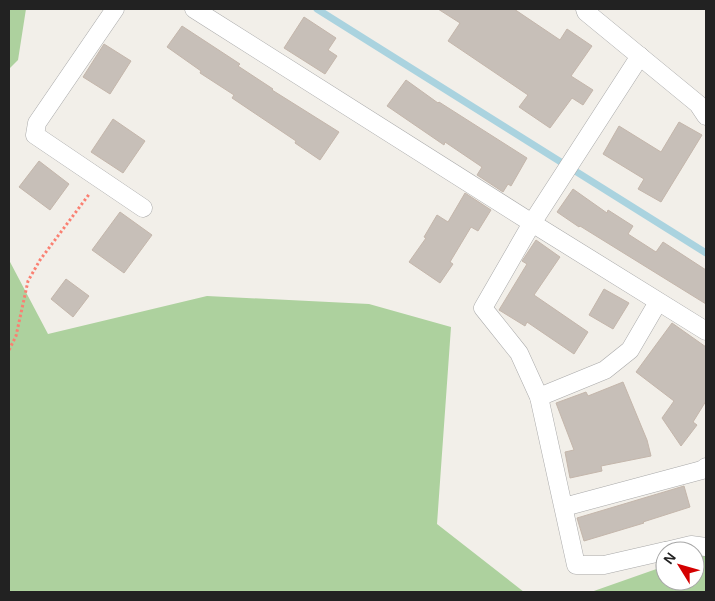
<svg xmlns="http://www.w3.org/2000/svg" width="715" height="601" font-family="Helvetica,sans-serif">
<rect width="100%" height="100%" fill="#f2efe9"/>
<g fill="#add19e">
<path d="M 9,9 L 26,9 L 18,60 L 9,69 Z"/>
<path d="M 9,260 L 48,334 L 207,296 L 369,304 L 451,327 L 437,524 L 524,592 L 9,592 Z"/>
<path d="M 706,551 L 706,592 L 591,592 L 665,566 L 665,581 L 695,581 L 695,555 Z"/>
</g>
<g fill="none" stroke-linecap="round" stroke-linejoin="round">
<path stroke="#aad3df" stroke-width="7" d="M 317,9 L 706,253"/>
</g>
<g fill="#c7bfb8" stroke="#c4b6ab">
<path d="M 438,9 L 514,9 L 560,40 L 567,29 L 592,46 L 571,76 L 593,90 L 583,105 L 572,98 L 550,128 L 519,107 L 528,95 L 448,41 L 460,23 Z"/>
<path d="M 304,17 L 336,38 L 328,50 L 337,56 L 325,74 L 284,48 Z"/>
<path d="M 182,26 L 240,64 L 238,66 L 273,89 L 272,90 L 339,132 L 320,160 L 295,143 L 296,141 L 232,98 L 234,95 L 200,73 L 201,71 L 167,47 Z"/>
<path d="M 104,44 L 131,61 L 110,94 L 83,77 Z"/>
<path d="M 406,80 L 438,103 L 439,102 L 527,158 L 511,186 L 508,184 L 503,192 L 477,175 L 482,167 L 445,142 L 444,145 L 387,106 Z"/>
<path d="M 113,119 L 145,141 L 123,173 L 91,152 Z"/>
<path d="M 679,122 L 702,135 L 661,202 L 638,189 L 644,179 L 603,154 L 619,126 L 661,152 Z"/>
<path d="M 39,161 L 69,184 L 50,210 L 19,187 Z"/>
<path d="M 573,189 L 607,213 L 608,210 L 633,226 L 628,234 L 656,252 L 663,242 L 706,270 L 706,304 L 580,226 L 579,227 L 557,212 Z"/>
<path d="M 465,193 L 491,210 L 478,231 L 471,227 L 450,262 L 453,264 L 440,283 L 409,262 L 426,238 L 424,237 L 437,215 L 448,222 Z"/>
<path d="M 120,212 L 152,235 L 124,273 L 92,250 Z"/>
<path d="M 536,240 L 560,257 L 534,295 L 588,332 L 574,354 L 527,322 L 525,326 L 499,310 L 527,264 L 522,261 Z"/>
<path d="M 66,279 L 89,296 L 73,317 L 51,299 Z"/>
<path d="M 604,289 L 629,303 L 613,329 L 589,315 Z"/>
<path d="M 672,323 L 706,347 L 706,401 L 693,422 L 697,425 L 681,446 L 662,418 L 674,401 L 636,372 Z"/>
<path d="M 623,382 L 647,440 L 651,456 L 601,466 L 602,471 L 570,478 L 565,452 L 574,450 L 556,403 L 586,392 L 588,396 Z"/>
<path d="M 684,486 L 690,507 L 643,522 L 644,523 L 584,541 L 577,518 Z"/>
</g>
<g fill="none" stroke-linecap="round" stroke-linejoin="round">
<g stroke="#a9a9a9" stroke-width="19">
<g id="street">
<path d="M 115,9 L 37,123 L 35,135 L 143,208"/>
<path d="M 194,9 L 532,223 L 706,331"/>
<path d="M 585,9 L 586,12 L 698,104 L 706,116"/>
<path d="M 640,56 L 532,223 L 483,308 L 519,353 L 539,397 L 576,565 L 604,565 L 665,551"/>
<path d="M 539,397 L 605,370 L 630,350 L 658,302"/>
<path d="M 564,507 L 702,470 L 706,467"/>
<path d="M 666,551 L 691,545 L 706,547"/>
</g>
</g>
<path stroke="#fa8072" stroke-width="3" stroke-dasharray="2.5 2.5" stroke-linecap="butt" d="M 9,350 L 16,336 L 28,281 L 40,260 L 90,193"/>
<use href="#street" stroke="#fff" stroke-width="18"/>
</g>
<rect width="715" height="601" fill="none" stroke="#222222" stroke-width="20"/>
<g transform="translate(680 566) rotate(307)"><circle r="24" fill="#ffffff" stroke="#a7a7a7"/>
<path d="M0-4L9 19L0 12L-9 19Z" fill="#d40000"/>
<text y="-8" font-size="14" font-weight="bold" text-anchor="middle" fill="#222222">N</text>
</g>
</svg>
